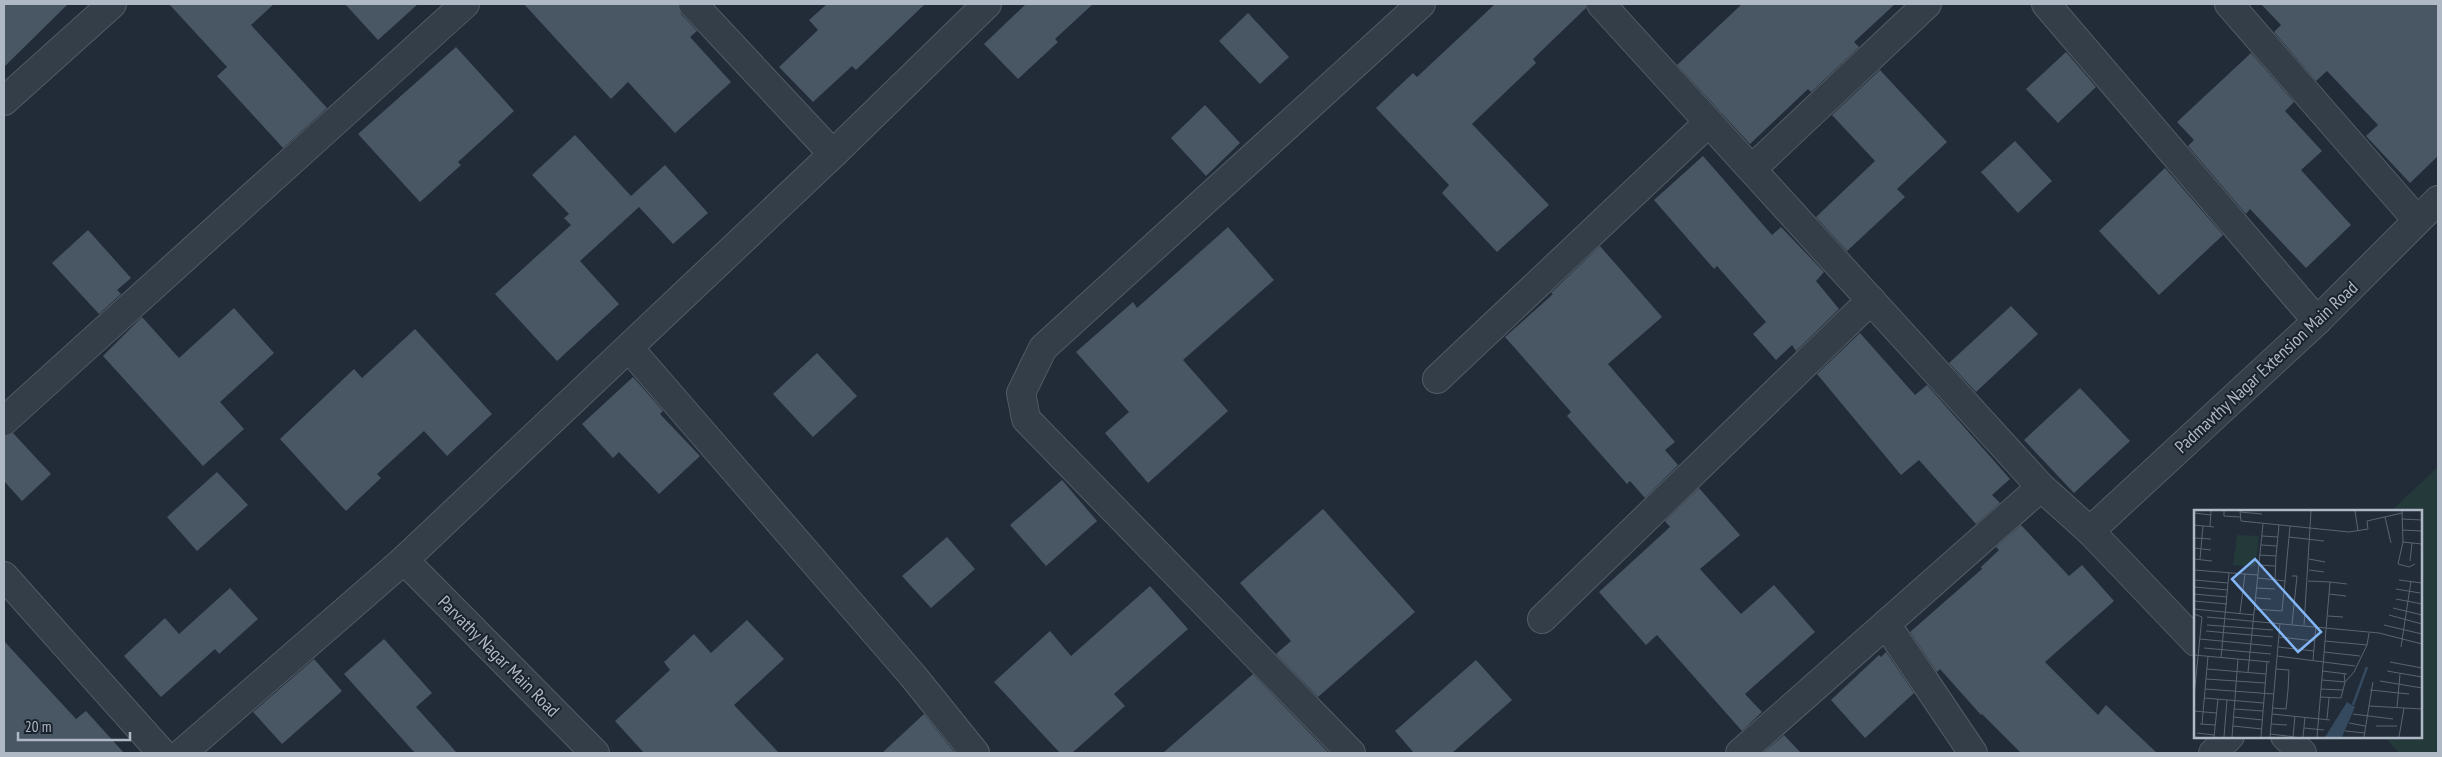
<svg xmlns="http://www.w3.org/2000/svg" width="2442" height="757" font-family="'PT Sans Narrow',sans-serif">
<rect width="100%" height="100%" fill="#212c38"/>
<path fill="#24393a" d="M 2438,467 L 2438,753 L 2399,753 L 2384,736 L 2421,736 L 2421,511 L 2391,511 Z"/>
<g fill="#495664">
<path d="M 4,4 L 68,4 L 4,67 Z"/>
<path d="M 169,4 L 274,4 L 251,25 L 327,108 L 283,148 L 217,76 L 227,67 Z"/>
<path d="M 345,4 L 418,4 L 378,40 Z"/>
<path d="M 524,4 L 678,4 L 681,14 L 697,31 L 690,37 L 731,82 L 675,133 L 628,82 L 611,99 Z"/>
<path d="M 827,4 L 925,4 L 856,70 L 852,66 L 813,102 L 779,67 L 818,30 L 809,20 Z"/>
<path d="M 1026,4 L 1093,4 L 1055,39 L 1058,42 L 1018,79 L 984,44 Z"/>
<path d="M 1495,4 L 1586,4 L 1586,8 L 1533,59 L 1536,63 L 1472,124 L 1549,205 L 1497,252 L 1442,193 L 1449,185 L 1376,108 L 1413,73 L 1417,77 Z"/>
<path d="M 1742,4 L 1895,4 L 1854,42 L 1859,47 L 1811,92 L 1808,89 L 1750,144 L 1677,65 Z"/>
<path d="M 2261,4 L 2438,4 L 2438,156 L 2410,183 L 2366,136 L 2378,125 L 2327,71 L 2316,81 L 2274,32 L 2281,25 Z"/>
<path d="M 1248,13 L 1289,57 L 1260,84 L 1219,41 Z"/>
<path d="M 456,47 L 514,111 L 458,162 L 461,165 L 420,202 L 358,134 Z"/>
<path d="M 2066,52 L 2096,87 L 2058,123 L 2026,89 Z"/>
<path d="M 2251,53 L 2294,102 L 2285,111 L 2322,151 L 2301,170 L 2351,225 L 2306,268 L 2250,209 L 2246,214 L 2188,146 L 2194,140 L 2177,122 Z"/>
<path d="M 1880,70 L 1947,142 L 1897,189 L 1905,197 L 1847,251 L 1816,217 L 1875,161 L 1832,115 Z"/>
<path d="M 1205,105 L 1240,143 L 1206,176 L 1171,138 Z"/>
<path d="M 575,135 L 631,196 L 665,165 L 708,213 L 673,244 L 639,207 L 580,261 L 619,304 L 557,361 L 495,294 L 571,225 L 564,218 L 569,214 L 532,175 Z"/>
<path d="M 2015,141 L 2052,181 L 2018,213 L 1981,172 Z"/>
<path d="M 1703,156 L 1772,235 L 1781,227 L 1824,272 L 1816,281 L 1839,309 L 1796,351 L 1792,345 L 1776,360 L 1753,334 L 1766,322 L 1717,266 L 1714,269 L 1654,200 Z"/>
<path d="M 2165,168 L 2223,235 L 2159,295 L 2099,231 Z"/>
<path d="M 1228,227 L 1274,280 L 1183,360 L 1228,411 L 1148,483 L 1105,433 L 1129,412 L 1076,352 L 1133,302 L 1137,308 Z"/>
<path d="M 88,230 L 131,278 L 117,290 L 121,294 L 99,314 L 52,263 Z"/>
<path d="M 1600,246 L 1662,317 L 1608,364 L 1675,442 L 1665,450 L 1678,465 L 1645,498 L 1630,481 L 1627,484 L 1567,416 L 1571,412 L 1505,337 L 1553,294 L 1551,293 Z"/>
<path d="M 2011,306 L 2038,334 L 1976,392 L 1949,363 Z"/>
<path d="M 234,308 L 274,353 L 220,402 L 244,429 L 203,466 L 103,356 L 142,317 L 179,358 Z"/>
<path d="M 415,329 L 492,414 L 447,456 L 424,431 L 377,474 L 381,478 L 346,511 L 280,439 L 354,369 L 362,378 Z"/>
<path d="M 1860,333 L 1915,395 L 1927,385 L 2010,479 L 1992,495 L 2000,503 L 1976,524 L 1919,460 L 1901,475 L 1817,374 Z"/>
<path d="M 817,353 L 857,396 L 813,437 L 773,394 Z"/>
<path d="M 633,377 L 663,411 L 660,414 L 700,456 L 659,494 L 619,452 L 613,458 L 582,424 Z"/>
<path d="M 2080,388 L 2130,441 L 2074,493 L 2024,440 Z"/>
<path d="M 13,433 L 51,474 L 22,501 L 4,481 L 4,436 Z"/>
<path d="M 217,472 L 248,505 L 197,551 L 167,517 Z"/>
<path d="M 1062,480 L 1097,521 L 1046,566 L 1010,525 Z"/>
<path d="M 1699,488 L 1740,535 L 1700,569 L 1741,614 L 1774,585 L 1815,632 L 1745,694 L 1762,712 L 1742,731 L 1657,635 L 1646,645 L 1599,592 L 1670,527 L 1665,521 Z"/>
<path d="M 1323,509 L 1415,612 L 1318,697 L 1276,654 L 1291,641 L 1240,583 Z"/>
<path d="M 2021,525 L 2069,576 L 2082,565 L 2114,601 L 2045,662 L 2098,715 L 2106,705 L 2157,753 L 2021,753 L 1982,714 L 1981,715 L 1940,669 L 1937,672 L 1910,632 L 1982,569 L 1981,567 L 1999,550 L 1996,547 Z"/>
<path d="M 947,537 L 975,569 L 931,608 L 902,576 Z"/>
<path d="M 1150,586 L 1188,629 L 1114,694 L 1125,706 L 1072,753 L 1060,753 L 994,682 L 1050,631 L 1071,656 Z"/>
<path d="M 230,588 L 258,619 L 219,654 L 215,649 L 161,697 L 124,656 L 165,618 L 179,634 Z"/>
<path d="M 747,620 L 784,659 L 734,705 L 779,753 L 644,753 L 615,721 L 670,670 L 664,662 L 694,634 L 711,653 Z"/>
<path d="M 384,639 L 432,693 L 416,707 L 457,753 L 415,753 L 344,674 Z"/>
<path d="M 4,641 L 76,719 L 86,711 L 124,753 L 4,753 Z"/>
<path d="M 1886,652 L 1914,693 L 1865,738 L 1831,700 L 1879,655 L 1881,657 Z"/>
<path d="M 314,659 L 342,691 L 282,744 L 253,712 Z"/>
<path d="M 1476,660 L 1512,700 L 1452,753 L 1414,753 L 1395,731 Z"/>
<path d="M 1253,674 L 1329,753 L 1163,753 Z"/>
<path d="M 924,714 L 955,753 L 882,753 Z"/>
<path d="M 1784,735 L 1801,753 L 1763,753 Z"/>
</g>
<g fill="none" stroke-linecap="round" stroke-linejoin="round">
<g stroke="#525c66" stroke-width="30">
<g id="minor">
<path d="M 693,4 L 833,154"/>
<path d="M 1601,4 L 2041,487 L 2090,531 L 2196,642"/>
<path d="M 2046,4 L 2317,321"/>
<path d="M 2229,4 L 2417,220"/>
<path d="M 4,101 L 112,4"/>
<path d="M 1752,169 L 1927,4"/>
<path d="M 629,348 L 913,676 L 975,753"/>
<path d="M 1437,379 L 1709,122"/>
<path d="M 4,421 L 465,4"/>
<path d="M 2090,531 L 2317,321 L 2438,200"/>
<path d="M 404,560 L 595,753"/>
<path d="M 4,576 L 162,753"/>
<path d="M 1542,619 L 1871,300"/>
<path d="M 1886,624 L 1973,753"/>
<path d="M 2285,736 L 2302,753"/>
<path d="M 182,753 L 404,560 L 833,154 L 987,4"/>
<path d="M 1351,753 L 1026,419 L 1021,393 L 1043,348 L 1421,4"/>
<path d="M 1740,753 L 2041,487"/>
<path d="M 2213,753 L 2230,736"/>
</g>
</g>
<use href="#minor" stroke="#343e48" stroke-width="28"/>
</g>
<g text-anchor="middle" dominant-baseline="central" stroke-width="4" stroke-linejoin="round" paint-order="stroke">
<g font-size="18" fill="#afb9c5" stroke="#1a232d">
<text transform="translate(2266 367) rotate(-43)">Padmavthy Nagar Extension Main Road</text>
<text transform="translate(499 656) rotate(45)">Parvathy Nagar Main Road</text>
</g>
</g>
<g transform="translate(2194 510)">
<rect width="228" height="228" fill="#212c38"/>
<path d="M 43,25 L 65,26 L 61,57 L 39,55 Z" fill="#24393a"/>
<path d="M 153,192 L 161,197 L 148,227 L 131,227 Z" fill="#35495f"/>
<path fill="none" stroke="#35495f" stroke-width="2.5" d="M 159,195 L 173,157"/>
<path fill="none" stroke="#5a6470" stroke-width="1" d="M 30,1 L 30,6 L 46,7M 46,1 L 47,11 L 155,22 L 174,19 L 173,11 L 208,3M 161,1 L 164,21M 208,1 L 209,32 L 228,34M 46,2 L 68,4M 0,3 L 17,5M 191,7 L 197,33M 208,9 L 228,10M 0,15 L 20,17M 16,16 L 17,1M 208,20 L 228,21M 68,26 L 84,27M 95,27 L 130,31M 0,28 L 17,29M 209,32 L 204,54 L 215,57 L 221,54M 67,35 L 83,36M 0,38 L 17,40M 65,45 L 82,46 L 85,15M 0,49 L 18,51M 6,49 L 9,16M 115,49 L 131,52M 216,51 L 218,33M 64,55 L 81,56M 0,60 L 64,65M 115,60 L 130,62M 64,68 L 91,71 L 96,16M 0,70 L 34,73M 81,70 L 82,46M 205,70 L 228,73M 114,71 L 136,72 L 123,227M 136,72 L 153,74M 0,77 L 34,80M 63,78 L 81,79M 202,79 L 226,83M 0,84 L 33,87M 135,84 L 152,86M 62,88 L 77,89M 202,89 L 228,94M 0,91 L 33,94M 199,98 L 228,105M 0,99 L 60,105M 61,99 L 88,101 L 91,71M 46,103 L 51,64M 0,104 L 8,107 L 0,186M 195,105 L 228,114M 134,106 L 149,107M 13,107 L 185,123 L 228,134M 98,114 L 103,66 L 98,66M 13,115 L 79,120M 110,115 L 117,1M 190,115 L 228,124M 12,121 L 79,127M 85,127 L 121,131M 6,129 L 78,136M 131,131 L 173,135M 84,137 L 120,141M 207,137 L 217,71M 10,138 L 77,144M 130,142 L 166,146M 0,145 L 76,152M 83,146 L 161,156M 27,148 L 35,63M 119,150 L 122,116M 196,152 L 228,158M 13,159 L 72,164M 128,161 L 153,164M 193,161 L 228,167M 54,162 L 69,14M 12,169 L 71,173M 128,170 L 151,172 L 150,163M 186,171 L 228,178M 11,179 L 80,184M 127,179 L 149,180M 176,180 L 215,184M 126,187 L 147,188 L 151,172 L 160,162 L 173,135 L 175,123M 10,188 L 70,193M 175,196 L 179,172M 203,197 L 206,164M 79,198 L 92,199 L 94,180 L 95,160 L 82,159M 40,199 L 69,201M 0,201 L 22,203M 78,204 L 136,210M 159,204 L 199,209M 39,207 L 69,210M 133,209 L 135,188M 155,213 L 171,216M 6,214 L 21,215M 8,214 L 14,146M 77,214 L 93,215M 39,216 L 68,219M 182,216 L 203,216M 110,218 L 130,220M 151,221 L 171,223M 3,223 L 20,225M 76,224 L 101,227M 20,227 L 24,189M 30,227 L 33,190M 38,227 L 44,149M 67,227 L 73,152M 76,227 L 86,113M 99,227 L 101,206M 109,227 L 111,207M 170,227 L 175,196 L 228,199M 205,227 L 210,198"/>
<path fill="#83b6f6" fill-opacity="0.15" stroke="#83b6f6" stroke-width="2.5" d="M 61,49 L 127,122 L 104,142 L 38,69 Z"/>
<rect width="228" height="228" fill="none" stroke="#afb9c5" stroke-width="2.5"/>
</g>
<rect width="2442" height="757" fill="none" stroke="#afb9c5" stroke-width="10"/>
<path d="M18 732v8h112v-8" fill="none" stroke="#afb9c5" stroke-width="2.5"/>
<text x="25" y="732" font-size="15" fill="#afb9c5" stroke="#1a232d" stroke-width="4" paint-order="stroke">20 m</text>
</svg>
